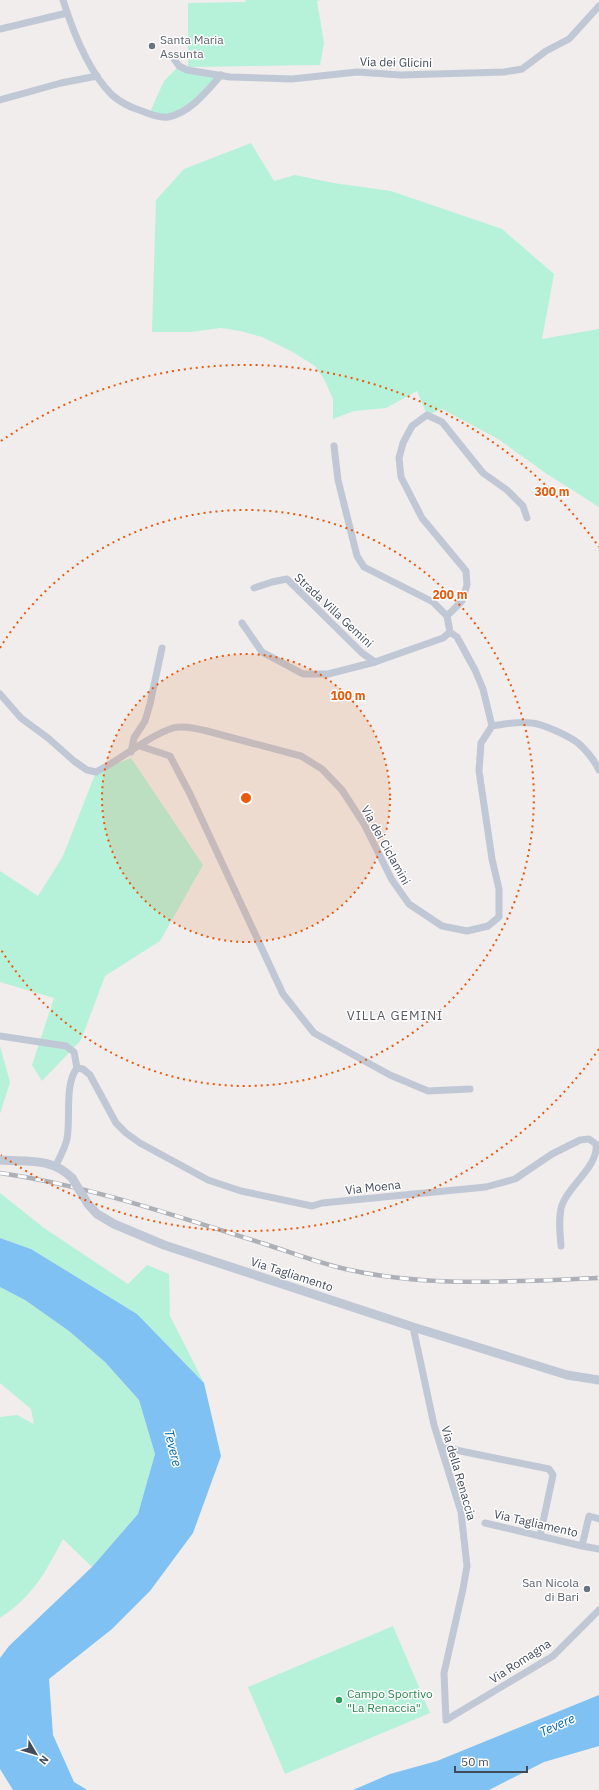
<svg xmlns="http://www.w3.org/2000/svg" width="599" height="1790" font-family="'IBM Plex Sans',sans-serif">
<rect width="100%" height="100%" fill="#f0edec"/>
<g fill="#b6f2da">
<path d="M 246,0 L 320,0 L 317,1 L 324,43 L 320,65 L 188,67 L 188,3 L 245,2 Z"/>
<path d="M 179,66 L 221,75 L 185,110 L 168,117 L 149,114 L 164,81 Z"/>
<path d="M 251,143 L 274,181 L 295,175 L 333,183 L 391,191 L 502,229 L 554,274 L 542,339 L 599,329 L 599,507 L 547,474 L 498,439 L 442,409 L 427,415 L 417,391 L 386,408 L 354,411 L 333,419 L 333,399 L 324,379 L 315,366 L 291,351 L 262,337 L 240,331 L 221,328 L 190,332 L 152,332 L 156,200 L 184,169 Z"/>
<path d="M 131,758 L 203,865 L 160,941 L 105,976 L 81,1040 L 42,1081 L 32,1065 L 54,998 L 0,982 L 0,871 L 38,896 L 63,856 L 96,772 Z"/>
<path d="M 0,1046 L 10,1082 L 0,1114 Z"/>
<path d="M 0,1193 L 44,1228 L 128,1284 L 147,1265 L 169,1274 L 170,1316 L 204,1383 L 137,1314 L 31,1249 L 0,1238 Z"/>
<path d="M 0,1287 L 25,1300 L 69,1331 L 105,1362 L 139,1400 L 155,1454 L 138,1514 L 92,1567 L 63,1539 C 45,1573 33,1596 0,1618 L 0,1417 L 17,1415 L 34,1424 L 31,1409 L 0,1383 Z"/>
<path d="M 393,1626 L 430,1713 L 285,1774 L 248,1687 Z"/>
</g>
<g fill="#7fc1f2">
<path d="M 0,1238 L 31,1249 L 137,1314 L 204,1383 L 221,1456 L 193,1533 L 150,1591 L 112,1629 L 49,1679 L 53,1735 L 74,1782 L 87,1790 L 13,1790 L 0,1769 L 0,1658 L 9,1646 L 92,1567 L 138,1514 L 155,1454 L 139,1400 L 105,1362 L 69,1331 L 25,1300 L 0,1287 Z"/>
<path d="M 599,1695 L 599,1746 L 544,1762 L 489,1790 L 353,1790 L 390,1774 L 437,1761 Z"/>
</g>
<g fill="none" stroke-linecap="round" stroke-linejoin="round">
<g stroke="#c1c8d5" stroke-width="7">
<path d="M 63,0 C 73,32 88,71 112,95 C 120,102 132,108 142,111 C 149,114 161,118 168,117 C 190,113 207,91 221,75"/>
<path d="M 0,29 L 67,13"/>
<path d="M 174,59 L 179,66 L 187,70 L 230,77 L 292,79 L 357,72 L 401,75 L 504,72 L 522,69 L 546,51 L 569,39 L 599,6"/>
<path d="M 0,100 L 61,83 L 97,76"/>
<path d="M 334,446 L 338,480 L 357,556 L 364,567 L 433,602 L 447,616 L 450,632 L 457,637 L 475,670 L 483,689 L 492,726"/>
<path d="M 254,588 L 272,582 L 287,579 L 362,653 L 375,662 L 443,638 L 450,632"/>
<path d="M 447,616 L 462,601 L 467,585 L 466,571 L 422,518 L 401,477 L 399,458 L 403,443 L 412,426 L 427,415 L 442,422 L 483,473 L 507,490 L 523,506 L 527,518"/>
<path d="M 242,623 L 262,652 L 303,674 L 328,674 L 375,662"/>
<path d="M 0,694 L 21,718 L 48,738 L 74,761 L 87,770 L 96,772 C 120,760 148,736 173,728 C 183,725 197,729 207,731 L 301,756 L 322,769 L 342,790 L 364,824 L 392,880 L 409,904 L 442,926 L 467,931 L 488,926 L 499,917 L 499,889 L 492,859 L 479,771 L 481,743 L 492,726 C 505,724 518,721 532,723 C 543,724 569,736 578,743 C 586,750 594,760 599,770"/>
<path d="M 140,746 L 170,756 L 190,794 L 283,994 L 314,1033 L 390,1075 L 428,1091 L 470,1089"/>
<path d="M 131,752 L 134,738 L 145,721 L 150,704 L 162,648"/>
<path d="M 0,1036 L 66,1046 L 74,1052 L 77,1068"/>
<path d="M 56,1165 C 60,1157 65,1148 67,1139 C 71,1118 64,1085 77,1068 L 83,1069 L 90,1075 L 116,1123 L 126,1133 L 140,1143 L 208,1180 L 241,1191 L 312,1206 L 322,1203 L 486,1187 L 515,1179 L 552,1154 L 580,1140 L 589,1139 L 596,1144 C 599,1166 568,1186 562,1205 C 558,1218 560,1233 561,1246"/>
<path d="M 413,1327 L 434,1425 L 461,1512 L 467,1566 L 463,1589 L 444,1673 L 446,1720 L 553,1656 L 599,1610"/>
<path d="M 441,1447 L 549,1469 L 553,1475 L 540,1536"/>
<path d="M 599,1519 L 589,1516 L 582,1546 L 599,1549"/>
<path d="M 485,1523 L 582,1546"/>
</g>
<g stroke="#c1c8d5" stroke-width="9">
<path d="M 0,1160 C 27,1162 52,1157 72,1178"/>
<path d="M 88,1204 L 97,1214 L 114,1224 L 164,1245 L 413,1327 L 567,1375 L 599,1380"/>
</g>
<g stroke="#aeb0b8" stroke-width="4.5">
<path id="rail" d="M 0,1173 C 91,1186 178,1217 265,1244 C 293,1253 321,1264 350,1270 C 432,1288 516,1281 599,1278"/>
</g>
<use href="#rail" stroke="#fff" stroke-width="3" stroke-dasharray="9" stroke-linecap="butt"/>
<path stroke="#c1c8d5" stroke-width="9" d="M 72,1178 L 88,1204"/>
</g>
<circle cx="246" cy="798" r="144" fill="#e8590c" fill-opacity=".12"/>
<g fill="none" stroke="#e8590c" stroke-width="2" stroke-dasharray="2 4">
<circle cx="246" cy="798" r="144"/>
<path d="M0 648A288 288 0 1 1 0 948"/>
<path d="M599 1049A433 433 0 0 1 1 1155M1 441A433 433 0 0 1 599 547"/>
</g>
<g fill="#6b7280" stroke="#fff" stroke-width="1.5">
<circle cx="152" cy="46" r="4"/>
<circle cx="587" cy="1589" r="4"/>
</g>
<circle fill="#2e9e5b" stroke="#fff" stroke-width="1.5" cx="339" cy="1700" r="4"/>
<g text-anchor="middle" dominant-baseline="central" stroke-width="3" stroke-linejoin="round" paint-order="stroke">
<g font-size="12" fill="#5b616d" stroke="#fff" text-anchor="start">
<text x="160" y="39">Santa Maria<tspan x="160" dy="14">Assunta</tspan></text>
<text x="579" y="1582" text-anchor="end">San Nicola<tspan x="579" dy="14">di Bari</tspan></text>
</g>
<g font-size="12" fill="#434b5b" stroke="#fff">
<text transform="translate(396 62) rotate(1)">Via dei Glicini</text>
<text transform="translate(334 610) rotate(43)">Strada Villa Gemini</text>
<text transform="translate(386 845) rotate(61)">Via dei Ciclamini</text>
<text transform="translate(373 1187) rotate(-6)">Via Moena</text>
<text transform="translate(292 1274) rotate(18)">Via Tagliamento</text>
<text transform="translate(459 1473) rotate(74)">Via della Renaccia</text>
<text transform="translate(536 1523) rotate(13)">Via Tagliamento</text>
<text transform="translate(520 1661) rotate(-33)">Via Romagna</text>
</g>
<g font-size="12" fill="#27864d" stroke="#fff" text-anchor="start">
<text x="347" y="1693">Campo Sportivo<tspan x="347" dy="14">"La Renaccia"</tspan></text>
</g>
<g font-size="13" letter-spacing="1" fill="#595b62" stroke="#fff">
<text x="395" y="1015">VILLA GEMINI</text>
</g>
<g font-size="13" font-style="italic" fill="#0166b1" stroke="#fff">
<text transform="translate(173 1448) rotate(76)">Tevere</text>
<text transform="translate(557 1725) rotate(-24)">Tevere</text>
</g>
</g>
<circle cx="246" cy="798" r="6" fill="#e8590c" stroke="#fff" stroke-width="2"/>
<g font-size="12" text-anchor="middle" font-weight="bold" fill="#e8590c" stroke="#fff" stroke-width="3" stroke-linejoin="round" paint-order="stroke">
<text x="552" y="496">300 m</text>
<text x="450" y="599">200 m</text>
<text x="348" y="700">100 m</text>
</g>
<g transform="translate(36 1754) rotate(128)" stroke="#ffffff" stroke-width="3" paint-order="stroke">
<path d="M0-3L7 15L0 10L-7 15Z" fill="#434b5b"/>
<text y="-6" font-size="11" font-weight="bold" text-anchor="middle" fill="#434b5b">N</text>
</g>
<path d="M455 1766v6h72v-6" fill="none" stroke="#434b5b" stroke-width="2"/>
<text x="461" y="1766" font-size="12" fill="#434b5b" stroke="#ffffff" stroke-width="3" paint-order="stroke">50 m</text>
</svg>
